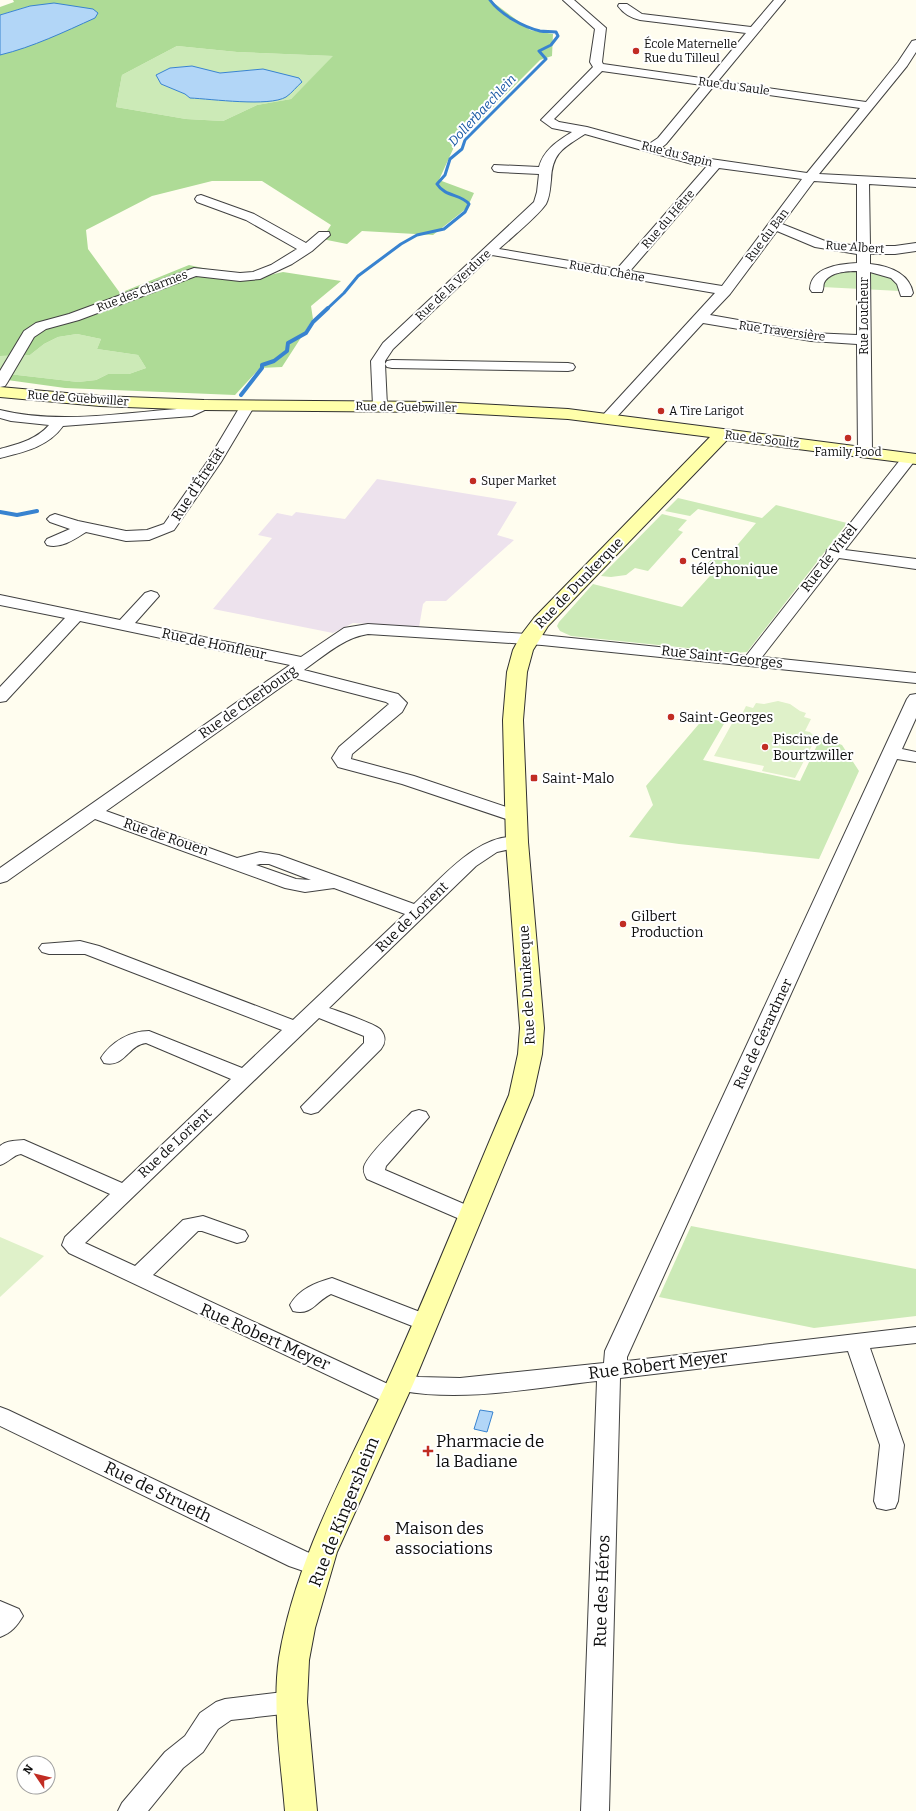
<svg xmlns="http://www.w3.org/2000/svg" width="916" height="1811" font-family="Bitter,serif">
<rect width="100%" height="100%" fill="#fffdef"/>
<path fill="#ede2ed" d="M 377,479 L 517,502 L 497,535 L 514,540 L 446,601 L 426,601 L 423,604 L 419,627 L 353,623 L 333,633 L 213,609 L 272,538 L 258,535 L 277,513 L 292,516 L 296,512 L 345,519 Z"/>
<g fill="#cceab7" fill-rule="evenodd">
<path d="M 177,46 L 237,52 L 334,56 L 291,99 L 257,105 L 223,121 L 186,119 L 116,107 L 122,75 ZM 192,66 L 220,73 L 263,69 L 190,98 L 185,94 L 161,84 L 156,75 L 170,68 Z"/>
<path d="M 863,270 C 878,273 896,274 900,291 L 822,287 L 823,282 C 835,271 848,271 863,270 Z"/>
<path d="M 77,334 L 101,339 L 97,349 L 138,355 L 146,368 L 129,374 L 108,374 L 96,380 L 78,382 L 0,373 L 0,356 L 30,355 L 44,344 L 58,337 Z"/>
<path d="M 678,498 L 762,518 L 776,505 L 847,523 L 747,652 L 736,653 L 571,636 L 560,631 L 557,626 L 559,622 L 593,584 L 682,607 L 718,567 L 707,564 L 716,554 L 728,556 L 756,523 L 698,509 L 690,516 L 665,511 Z"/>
<path d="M 662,514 L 687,520 L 678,530 L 683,532 L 648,571 L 635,568 L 626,575 L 611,577 L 601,576 Z"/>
<path d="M 704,718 L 725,722 L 703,760 L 800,781 L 821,737 L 842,745 L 859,771 L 819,859 L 679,844 L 629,837 L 653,805 L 646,786 Z"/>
<path d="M 691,1226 L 916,1269 L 916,1316 L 814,1328 L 659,1297 Z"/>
</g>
<path fill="#aedb96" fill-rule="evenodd" d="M 13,0 L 490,0 L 530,30 L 553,34 L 552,56 L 540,60 L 454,147 L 439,180 L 474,193 L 467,208 L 433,235 L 362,231 L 347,244 L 322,239 L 331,225 L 262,181 L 212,181 L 152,196 L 86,230 L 88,249 L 120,293 L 189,265 L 252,279 L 283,272 L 341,281 L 311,306 L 313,319 L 282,367 L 260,368 L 235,395 L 65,388 L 0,379 L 0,373 L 78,382 L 96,380 L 108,374 L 129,374 L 146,368 L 138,355 L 97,349 L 101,339 L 77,334 L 58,337 L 44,344 L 30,355 L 0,356 L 0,55 L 30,6 L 0,15 L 0,7 L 14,2 ZM 177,46 L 237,52 L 333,56 L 291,99 L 257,105 L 223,121 L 186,119 L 116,107 L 122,75 Z"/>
<g fill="#dff1c9">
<path d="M 778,701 L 790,704 L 800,711 L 806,713 L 804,717 L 811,719 L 805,731 L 810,732 L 816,738 L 795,778 L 762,771 L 764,766 L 714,756 L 735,718 L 740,718 L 746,706 L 753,708 L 756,703 L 764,704 Z"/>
<path d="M 0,1237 L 44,1256 L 0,1297 Z"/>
</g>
<g fill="#b2d6f7" stroke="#3883d0">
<path d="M 54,3 L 93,9 L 98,13 L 95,18 C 64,32 33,47 0,55 L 0,15 L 30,6 Z"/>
<path d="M 192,66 L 220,73 L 263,69 L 299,78 L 302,82 C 297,86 292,93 286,97 C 269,107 212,99 190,98 L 185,94 L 161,84 L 156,75 L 170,68 Z"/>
<path d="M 480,1410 L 493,1412 L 487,1432 L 474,1429 Z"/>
</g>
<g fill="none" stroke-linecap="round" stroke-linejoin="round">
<path stroke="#3883d0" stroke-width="3" d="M 327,309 L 344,293 L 358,276 L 401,244 L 417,235 L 444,229 L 465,212 L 469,204 C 461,194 445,197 437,184 L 445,175 L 450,159 L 462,149 L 465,140 L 546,59 L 539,51 L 551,45 L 558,36 L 556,32 C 551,31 545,32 540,31 C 523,27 500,14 490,0"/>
<g stroke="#3883d0" stroke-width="4">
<path d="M 241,395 L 262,368 L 262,365 L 274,361 L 287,351 L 288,343 L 306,333 L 313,322 L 328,308"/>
<path d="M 0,512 L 17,515 L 37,511"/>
</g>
<g stroke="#414141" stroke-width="2">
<g id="street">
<path d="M 563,0 L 574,0 L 606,28 L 602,62 L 603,64 L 708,79 L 746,33 L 640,20 C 631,18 623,13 618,6 L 619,4 L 627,4 L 642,14 L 751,27 L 774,0 L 785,0 L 718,81 L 866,102 L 898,62 L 912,41 L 916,40 L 916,52 L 907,66 L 819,174 L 916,179 L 916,187 L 869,184 L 870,246 L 895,246 L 916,243 L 916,251 L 895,254 L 870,254 L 870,264 C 889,266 909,273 913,293 L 911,296 L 901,296 L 897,284 L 891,278 L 870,272 L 872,452 L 870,455 L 865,456 L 860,455 L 858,452 L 857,344 L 811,341 L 703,323 L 613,421 L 608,422 L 603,421 L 601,418 L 603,415 L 715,293 L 492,255 L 393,349 L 385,361 L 385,364 L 387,361 L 392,360 L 568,363 L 573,364 L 575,367 L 573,370 L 568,371 L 392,368 L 387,367 L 385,364 L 387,406 L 385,409 L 380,410 L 375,409 L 373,406 L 371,361 L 383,343 L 534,202 L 537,192 L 539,174 L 498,172 L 494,171 L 492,168 L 494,165 L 539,167 C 544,149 558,141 572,132 L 552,128 L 541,120 L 593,67 L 590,62 L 595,29 ZM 602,71 L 702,85 L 658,138 L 649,144 L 587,127 L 559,122 L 554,119 ZM 713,87 L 860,108 L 807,173 L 697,157 L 661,148 L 666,144 ZM 585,134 L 692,164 L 707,166 L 617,269 L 499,249 C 511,238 538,216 546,204 C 550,196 550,188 551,180 C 552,153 563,148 585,134 ZM 719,168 L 802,179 L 722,286 L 630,271 ZM 814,181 L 857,184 L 857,246 L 825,241 L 782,224 ZM 777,231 L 815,247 L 857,254 L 857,263 C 840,264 811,267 810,289 L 812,292 L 822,292 C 824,288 823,286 824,283 C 829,272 847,271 857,271 L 857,335 L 811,333 L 710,315 L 730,294 Z"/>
<path d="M 201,195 L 254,214 L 306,243 L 319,232 L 329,232 L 330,235 L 312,251 L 292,264 L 260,279 L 240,281 L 196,276 L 79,320 L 46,329 L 34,337 L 7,383 L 5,386 L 0,387 L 0,371 L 24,331 L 36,323 L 69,314 L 194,268 L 240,273 L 253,272 L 271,265 L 297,249 L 246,220 L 197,202 L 195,199 L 197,196 Z"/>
<path d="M 204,401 L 209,402 L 211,405 L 209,408 L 192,416 L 63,426 C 48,447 24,452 0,458 L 0,449 C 18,444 36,440 49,425 L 11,421 L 0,418 L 0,410 C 60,425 127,412 189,408 Z"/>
<path d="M 248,401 L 253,402 L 255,405 L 221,462 L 174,530 L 149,540 L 126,541 L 86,532 C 75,539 61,549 47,545 L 45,542 L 47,539 L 70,529 L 50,522 L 47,519 L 50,516 L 55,514 L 78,521 L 126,531 L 147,530 L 164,524 L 207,462 L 241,405 L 243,402 Z"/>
<path d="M 909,454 L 914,455 L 916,459 L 845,550 L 916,559 L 916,569 L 839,558 L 762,657 L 916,673 L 916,683 L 542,645 L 368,634 C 343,638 324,656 304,670 L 398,694 L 407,703 L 402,712 L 352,754 L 351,759 L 414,776 L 524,813 L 527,817 L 524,821 L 518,822 L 512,821 L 402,784 L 338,767 L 332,758 L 339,747 L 389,704 L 386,702 L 294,678 L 106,811 L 237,858 L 260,852 L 279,855 L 414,904 C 441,879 482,828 524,838 L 526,842 L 524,846 L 497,852 L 476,866 L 329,1008 C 340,1012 373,1023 380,1029 C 386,1036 386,1042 381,1049 L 318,1112 L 311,1114 L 304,1112 L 301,1107 L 364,1043 L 364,1036 L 319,1018 L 85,1243 L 135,1266 L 183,1220 L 203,1216 L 245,1231 L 248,1236 L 245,1241 L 237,1243 L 202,1231 L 198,1231 L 153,1275 L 390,1385 L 388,1382 L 392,1376 L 400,1374 L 419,1377 L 460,1378 L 604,1363 L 605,1351 L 907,699 L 910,695 L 916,694 L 916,718 L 902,749 L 916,752 L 916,762 L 897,759 L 627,1357 L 627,1361 L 916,1327 L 916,1343 L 870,1348 L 904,1445 L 898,1501 L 895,1508 L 886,1510 L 877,1508 L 874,1501 L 880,1445 L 848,1351 L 620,1378 L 609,1811 L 581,1811 L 597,1381 C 533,1388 466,1402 402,1391 L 405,1396 L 401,1402 L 393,1405 L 385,1402 L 69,1253 L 62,1245 L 65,1237 L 110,1194 L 21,1154 C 13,1155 8,1163 0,1165 L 0,1146 C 7,1140 15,1141 24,1140 L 122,1183 L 231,1079 L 146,1043 C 128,1045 125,1068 104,1063 L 101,1058 C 111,1042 130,1031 149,1031 L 242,1068 L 282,1030 L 85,954 L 49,954 L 42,952 L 39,948 L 42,944 L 80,941 L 99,946 L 293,1020 L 405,914 L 334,888 L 305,892 L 285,888 L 95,819 L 7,881 L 0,883 L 0,868 L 290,665 L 80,621 L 6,701 L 0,702 L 0,687 L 65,618 L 0,605 L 0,595 L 120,620 L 145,593 L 151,591 L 157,593 L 159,596 L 135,623 L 301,657 L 344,628 L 368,624 L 542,635 L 746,656 L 826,554 L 827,550 L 830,549 L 904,455 ZM 260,864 L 269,864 L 311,880 L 296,879 L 256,865 Z"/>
<path d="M 419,1110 L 426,1112 L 429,1117 L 386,1166 L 385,1170 L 478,1210 L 481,1215 L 478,1220 L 470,1222 L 462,1220 L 367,1179 C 365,1175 363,1172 364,1167 C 366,1156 402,1122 412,1112 Z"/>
<path d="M 332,1278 L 433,1317 L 436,1323 L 433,1329 L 425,1331 L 331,1294 C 316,1301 312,1316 293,1311 L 290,1305 C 299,1289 315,1283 332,1278 Z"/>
<path d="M 0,1407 L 8,1410 L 307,1552 L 327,1559 L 331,1566 L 327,1573 L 318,1576 L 289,1566 L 0,1426 Z"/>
<path d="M 0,1601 L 19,1609 L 23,1616 C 17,1626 11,1633 0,1637 Z"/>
<path d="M 292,1691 L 301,1694 L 305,1702 L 301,1710 L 292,1713 L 231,1720 L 218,1729 L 203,1752 L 183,1768 L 148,1811 L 118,1811 L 122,1803 L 165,1752 L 185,1736 L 200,1713 L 216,1702 L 225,1699 Z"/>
</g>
</g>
<g stroke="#303030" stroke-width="2">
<path id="secondary" d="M 0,387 L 100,396 L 204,400 L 439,402 L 568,409 L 916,454 L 916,464 L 727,440 L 548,626 L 533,650 L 527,672 L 523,720 L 528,842 L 544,1028 L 542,1054 L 533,1095 L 414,1382 L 337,1552 L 315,1628 L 309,1660 L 307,1702 L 317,1811 L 285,1811 C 281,1763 272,1706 279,1658 C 295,1561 345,1472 386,1384 C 429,1289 468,1191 509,1095 L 518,1054 L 520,1028 L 506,842 L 503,720 L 507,672 L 513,650 L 521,635 L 534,618 L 710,437 L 568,419 L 439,412 L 204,410 L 100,406 L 0,397 Z"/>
</g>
<use href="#street" fill="#fff" fill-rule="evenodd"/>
<use href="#secondary" fill="#ffa" fill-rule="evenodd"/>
</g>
<g fill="#c12c23" stroke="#fff" stroke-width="1.5">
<circle cx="636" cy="51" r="4"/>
<circle cx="661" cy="411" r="4"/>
<circle cx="848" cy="438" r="4"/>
<circle cx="473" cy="481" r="4"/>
<circle cx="683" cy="561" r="4"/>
<circle cx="671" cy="717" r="4"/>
<circle cx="765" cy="747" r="4"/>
<rect x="530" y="774" width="8" height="8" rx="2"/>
<circle cx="623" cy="924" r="4"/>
<path d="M426 1445h4v4h4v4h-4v4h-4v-4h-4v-4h4z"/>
<circle cx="387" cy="1538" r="4"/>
</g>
<g text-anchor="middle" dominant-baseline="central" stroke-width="4" stroke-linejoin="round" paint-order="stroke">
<g font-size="12" fill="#0e0e0e" stroke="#fff" text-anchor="start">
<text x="644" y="44">École Maternelle<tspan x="644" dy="14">Rue du Tilleul</tspan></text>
<text x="669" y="411">A Tire Larigot</text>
<text x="848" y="452" text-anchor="middle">Family Food</text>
<text x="481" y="481">Super Market</text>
</g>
<g font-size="12" fill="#0e0e0e" stroke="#fff">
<text transform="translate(734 86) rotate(8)">Rue du Saule</text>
<text transform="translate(677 154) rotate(14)">Rue du Sapin</text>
<text transform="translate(668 219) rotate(-49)">Rue du Hêtre</text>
<text transform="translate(767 235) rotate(-53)">Rue du Ban</text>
<text transform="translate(855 247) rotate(4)">Rue Albert</text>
<text transform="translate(607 271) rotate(10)">Rue du Chêne</text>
<text transform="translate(453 285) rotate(-43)">Rue de la Verdure</text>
<text transform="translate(142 291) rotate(-21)">Rue des Charmes</text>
<text transform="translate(864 316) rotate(-90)">Rue Loucheur</text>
<text transform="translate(782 331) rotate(8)">Rue Traversière</text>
<text transform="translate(78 398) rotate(4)">Rue de Guebwiller</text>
<text transform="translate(406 407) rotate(1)">Rue de Guebwiller</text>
<text transform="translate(762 439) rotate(7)">Rue de Soultz</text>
</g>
<g font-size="13" font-style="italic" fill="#1455a2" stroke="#fff">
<text transform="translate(482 110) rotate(-47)">Dollerbaechlein</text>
</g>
<g font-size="14" fill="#0e0e0e" stroke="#fff">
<text transform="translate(198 484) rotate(-57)">Rue d'Étretat</text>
<text transform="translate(829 558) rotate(-52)">Rue de Vittel</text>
<text transform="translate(579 583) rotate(-46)">Rue de Dunkerque</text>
<text transform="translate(214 644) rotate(12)">Rue de Honfleur</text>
<text transform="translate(722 657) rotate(6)">Rue Saint-Georges</text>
<text transform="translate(248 702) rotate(-35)">Rue de Cherbourg</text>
<text transform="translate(166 837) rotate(19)">Rue de Rouen</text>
<text transform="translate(412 917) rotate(-44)">Rue de Lorient</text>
<text transform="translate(527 985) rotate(-93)">Rue de Dunkerque</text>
<text transform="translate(763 1034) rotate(-65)">Rue de Gérardmer</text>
<text transform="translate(175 1143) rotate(-43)">Rue de Lorient</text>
</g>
<g font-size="14" fill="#0e0e0e" stroke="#fff" text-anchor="start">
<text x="691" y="553">Central<tspan x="691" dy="16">téléphonique</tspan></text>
<text x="679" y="717">Saint-Georges</text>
<text x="773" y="739">Piscine de<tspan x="773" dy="16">Bourtzwiller</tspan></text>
<text x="542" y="778">Saint-Malo</text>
<text x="631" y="916">Gilbert<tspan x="631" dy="16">Production</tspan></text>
</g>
<g font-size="17" fill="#0e0e0e" stroke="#fff">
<text transform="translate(265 1337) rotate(24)">Rue Robert Meyer</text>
<text transform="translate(658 1365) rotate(-7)">Rue Robert Meyer</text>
<text transform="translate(158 1492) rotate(26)">Rue de Strueth</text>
<text transform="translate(344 1512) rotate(-68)">Rue de Kingersheim</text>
<text transform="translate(602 1591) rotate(-88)">Rue des Héros</text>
</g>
<g font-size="17" fill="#0e0e0e" stroke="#fff" text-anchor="start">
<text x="436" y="1441">Pharmacie de<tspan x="436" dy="20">la Badiane</tspan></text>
<text x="395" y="1528">Maison des<tspan x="395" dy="20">associations</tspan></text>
</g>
</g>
<g transform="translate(36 1775) rotate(305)"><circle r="19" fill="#ffffff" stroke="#9f9f9f"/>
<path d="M0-3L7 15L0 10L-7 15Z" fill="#c12c23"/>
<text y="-6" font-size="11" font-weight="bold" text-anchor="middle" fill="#0e0e0e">N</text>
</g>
</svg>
